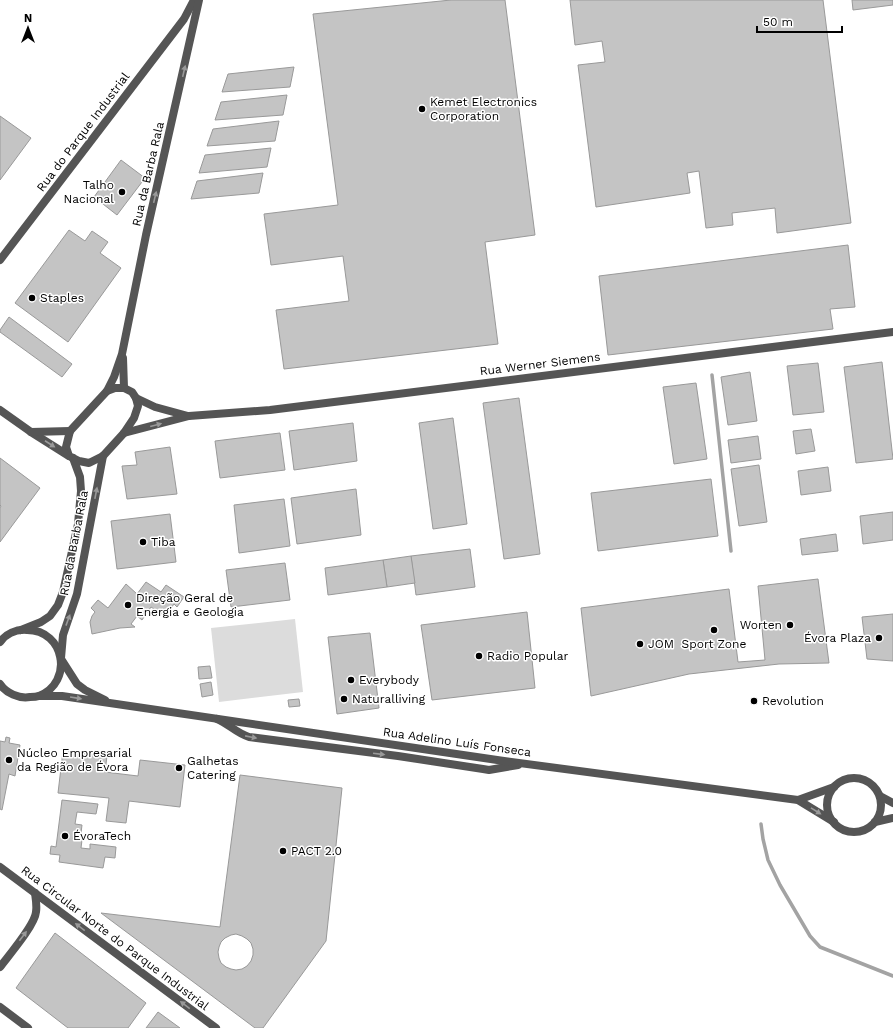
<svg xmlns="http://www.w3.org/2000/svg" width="893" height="1028" font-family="'Work Sans',sans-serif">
<rect width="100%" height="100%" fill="#fff"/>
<path fill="#dcdcdc" d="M 295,619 L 303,692 L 219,702 L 211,628 Z"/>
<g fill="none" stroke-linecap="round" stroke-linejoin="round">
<g stroke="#a3a3a3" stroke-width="3.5">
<path d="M 712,375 L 731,551"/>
<path d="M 761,824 L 763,839 L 768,860 L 780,885 L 810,936 L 820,947 L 893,976"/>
</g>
</g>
<g fill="#c4c4c4" stroke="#999" fill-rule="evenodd">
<path d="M 451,0 L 505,0 L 535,235 L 485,242 L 498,344 L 284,369 L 276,310 L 349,301 L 343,256 L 271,265 L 264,214 L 338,205 L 313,14 Z"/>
<path d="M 570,0 L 823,0 L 851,223 L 777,233 L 775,208 L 732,213 L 733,225 L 706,228 L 699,171 L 687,173 L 690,193 L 596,207 L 578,65 L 605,62 L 602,41 L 575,45 Z"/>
<path d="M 852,0 L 893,0 L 893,5 L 853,10 Z"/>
<path d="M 294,67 L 290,87 L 222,92 L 228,74 Z"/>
<path d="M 287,95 L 283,115 L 215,120 L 221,102 Z"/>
<path d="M 0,116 L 31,138 L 0,180 Z"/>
<path d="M 279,121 L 275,141 L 207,146 L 213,129 Z"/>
<path d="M 271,148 L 267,167 L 199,173 L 205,155 Z"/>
<path d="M 121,160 L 145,178 L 117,215 L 94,197 Z"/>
<path d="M 263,173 L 259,193 L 191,199 L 197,181 Z"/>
<path d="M 69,230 L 85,241 L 92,231 L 108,242 L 100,253 L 121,268 L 68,342 L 15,303 Z"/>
<path d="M 848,245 L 855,307 L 830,309 L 833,329 L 608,355 L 599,276 Z"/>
<path d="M 9,317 L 72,364 L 62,377 L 0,332 L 0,330 Z"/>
<path d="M 882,362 L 893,459 L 856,463 L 844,367 Z"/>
<path d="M 818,363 L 824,412 L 793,415 L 787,366 Z"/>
<path d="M 750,372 L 757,421 L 728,425 L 721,377 Z"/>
<path d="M 696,383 L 707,459 L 674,464 L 663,387 Z"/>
<path d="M 519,398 L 540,554 L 504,559 L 483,403 Z"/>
<path d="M 453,418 L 467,524 L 433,529 L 419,423 Z"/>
<path d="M 353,423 L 357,461 L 294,470 L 289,431 Z"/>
<path d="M 811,429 L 815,451 L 796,454 L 793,431 Z"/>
<path d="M 280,433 L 285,470 L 220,478 L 215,441 Z"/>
<path d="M 758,436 L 761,459 L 731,463 L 728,440 Z"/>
<path d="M 170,447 L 177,494 L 127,499 L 122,466 L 137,465 L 135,452 Z"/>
<path d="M 0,458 L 40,488 L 0,542 L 0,508 L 1,506 L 0,505 Z"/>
<path d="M 759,465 L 767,522 L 739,526 L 731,469 Z"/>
<path d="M 828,467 L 831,491 L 801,495 L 798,471 Z"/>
<path d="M 711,479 L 718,536 L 598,551 L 591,493 Z"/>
<path d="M 356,489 L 361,535 L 297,544 L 291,498 Z"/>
<path d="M 284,499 L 290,546 L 239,553 L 234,505 Z"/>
<path d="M 893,512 L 893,540 L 863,544 L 860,516 Z"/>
<path d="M 170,514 L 176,562 L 117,569 L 111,521 Z"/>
<path d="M 836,534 L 838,551 L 802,555 L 800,539 Z"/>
<path d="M 470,549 L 475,587 L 416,595 L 411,556 Z"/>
<path d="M 411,556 L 415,583 L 387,587 L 383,560 Z"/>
<path d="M 383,560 L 387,587 L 328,595 L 325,568 Z"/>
<path d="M 285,563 L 290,600 L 231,607 L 226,570 Z"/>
<path d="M 818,579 L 829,663 L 779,664 L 689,674 L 591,696 L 581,608 L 729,589 L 738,662 L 765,660 L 758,586 Z"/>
<path d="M 146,582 L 161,592 L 166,585 L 184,597 L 177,607 L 174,604 L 165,616 L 151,607 L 142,620 L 137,616 L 131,624 L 135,627 L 120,628 L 92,634 L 90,622 L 92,616 L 95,612 L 91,608 L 98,600 L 108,608 L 126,584 L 137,594 Z"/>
<path d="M 527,612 L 535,688 L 432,700 L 421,625 Z"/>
<path d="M 893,614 L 893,661 L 867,659 L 862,617 Z"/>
<path d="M 370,633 L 379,708 L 337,714 L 328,637 Z"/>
<path d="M 210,666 L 212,678 L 199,679 L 198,667 Z"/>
<path d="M 211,682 L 213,695 L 202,697 L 200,684 Z"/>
<path d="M 299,699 L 300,706 L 289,707 L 288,700 Z"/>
<path d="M 6,737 L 10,738 L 9,743 L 20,745 L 15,776 L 9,774 L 2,810 L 0,809 L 0,741 L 5,742 Z"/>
<path d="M 63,751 L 107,756 L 105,772 L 138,776 L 140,760 L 185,765 L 180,807 L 129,801 L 126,823 L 106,821 L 109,798 L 58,793 Z"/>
<path d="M 240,775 L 342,788 L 326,941 L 263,1028 L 255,1028 L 101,913 L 220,927 ZM 236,934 L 242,936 L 247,939 L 251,943 L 253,949 L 253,955 L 251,961 L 247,966 L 242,969 L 236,970 L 231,969 L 226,967 L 221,963 L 219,958 L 218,952 L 219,947 L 221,942 L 225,938 L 231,935 Z"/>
<path d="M 62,800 L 98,804 L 96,814 L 77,812 L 75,824 L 82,825 L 81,833 L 74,832 L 73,839 L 82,840 L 81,848 L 90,849 L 90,844 L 116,847 L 115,858 L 105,857 L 103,868 L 59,862 L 60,855 L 50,854 L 51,846 L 56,847 Z"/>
<path d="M 55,933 L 146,1003 L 128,1028 L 68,1028 L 16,988 Z"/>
<path d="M 158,1012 L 180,1028 L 146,1028 Z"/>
</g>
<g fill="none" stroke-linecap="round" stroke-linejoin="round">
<g stroke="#555" stroke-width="8">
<path d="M 0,260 L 184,19 L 194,0"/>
<path d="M 123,358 L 124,388"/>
<path d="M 115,388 L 124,388 L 132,392 L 136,398 L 138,406 L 134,418 L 124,433 L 103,456 L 89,463 L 79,461 L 69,456 L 66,447 L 70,431 L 107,391 Z"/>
<path d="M 107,391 L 114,377 L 122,354 L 146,235 L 199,0"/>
<path d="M 136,398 L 155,407 L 188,416"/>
<path d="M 0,410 L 31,432 L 69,456"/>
<path d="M 31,432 L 70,431"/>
<path d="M 124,433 L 189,416 L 270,410 L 893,332"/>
<path d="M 21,630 L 41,622 L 50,616 L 58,605 L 63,592 L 78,524 L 81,491 L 80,477 L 73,458"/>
<path d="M 0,642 C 6,634 16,629 27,630 C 65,630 74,682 39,696 C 36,697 32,697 30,697 C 19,699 6,693 0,684"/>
<path d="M 61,658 L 63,635 L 77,594 L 103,456"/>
<path d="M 217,719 C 229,724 236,733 249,737 L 398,756 L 483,769 L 489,770 L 518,765"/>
<path d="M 0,867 L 216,1028"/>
<path d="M 0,967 C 9,955 35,925 36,912 C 37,906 36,900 35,893"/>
<path d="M 0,1007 L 28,1028"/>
</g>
<g stroke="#555" stroke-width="8">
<path d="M 61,659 L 77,684 L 85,690 L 105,700"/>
<path d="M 39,696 L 62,696 L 504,761 L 798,800 L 834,822"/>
<circle cx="854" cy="805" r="27"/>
<path d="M 880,796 L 893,803"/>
<path d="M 798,800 L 834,787"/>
<path d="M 875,822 L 893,818"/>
</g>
</g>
<defs><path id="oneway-solid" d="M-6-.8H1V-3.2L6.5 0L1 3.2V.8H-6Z"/></defs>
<g fill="#999">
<use href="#oneway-solid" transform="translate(184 71) rotate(-77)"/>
<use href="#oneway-solid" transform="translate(155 197) rotate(-77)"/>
<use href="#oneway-solid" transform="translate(156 425) rotate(-15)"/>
<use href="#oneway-solid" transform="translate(50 444) rotate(33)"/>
<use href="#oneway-solid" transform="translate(96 493) rotate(-79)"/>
<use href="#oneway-solid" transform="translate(68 620) rotate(-70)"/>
<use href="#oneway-solid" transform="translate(76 698) rotate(9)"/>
<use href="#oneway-solid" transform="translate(251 737) rotate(11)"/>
<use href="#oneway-solid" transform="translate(379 754) rotate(7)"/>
<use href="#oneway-solid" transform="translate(816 811) rotate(32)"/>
<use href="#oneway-solid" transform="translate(80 927) rotate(-143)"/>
<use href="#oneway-solid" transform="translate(23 936) rotate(-53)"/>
<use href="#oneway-solid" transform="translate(185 1005) rotate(-143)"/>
</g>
<g fill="#000" stroke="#fff" stroke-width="1.5">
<circle cx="422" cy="109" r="4"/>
<circle cx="122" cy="192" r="4"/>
<circle cx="32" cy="298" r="4"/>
<circle cx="143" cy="542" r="4"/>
<circle cx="128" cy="605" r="4"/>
<circle cx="790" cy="625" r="4"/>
<circle cx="714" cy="630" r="4"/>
<circle cx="879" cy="638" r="4"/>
<circle cx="640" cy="644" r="4"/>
<circle cx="479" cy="656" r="4"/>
<circle cx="351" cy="680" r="4"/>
<circle cx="344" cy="699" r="4"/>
<circle cx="754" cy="701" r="4"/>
<circle cx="9" cy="760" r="4"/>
<circle cx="179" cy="768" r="4"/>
<circle cx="65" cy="836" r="4"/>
<circle cx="283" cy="851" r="4"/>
</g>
<g text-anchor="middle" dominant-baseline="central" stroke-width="3" stroke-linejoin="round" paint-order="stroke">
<g font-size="12" fill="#000" stroke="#fff" text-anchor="start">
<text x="430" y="102">Kemet Electronics<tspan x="430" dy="14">Corporation</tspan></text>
<text x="114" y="185" text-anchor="end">Talho<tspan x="114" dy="14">Nacional</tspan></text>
<text x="40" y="298">Staples</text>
<text x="151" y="542">Tiba</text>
<text x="136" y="598">Direção Geral de<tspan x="136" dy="14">Energia e Geologia</tspan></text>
<text x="782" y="625" text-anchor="end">Worten</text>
<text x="871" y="638" text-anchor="end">Évora Plaza</text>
<text x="648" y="644">JOM</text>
<text x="714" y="644" text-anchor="middle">Sport Zone</text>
<text x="487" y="656">Radio Popular</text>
<text x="359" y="680">Everybody</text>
<text x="352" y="699">Naturalliving</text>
<text x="762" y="701">Revolution</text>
<text x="17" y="753">Núcleo Empresarial<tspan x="17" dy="14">da Região de Évora</tspan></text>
<text x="187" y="761">Galhetas<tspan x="187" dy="14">Catering</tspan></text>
<text x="73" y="836">ÉvoraTech</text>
<text x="291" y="851">PACT 2.0</text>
</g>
<g font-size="12" fill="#000" stroke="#fff">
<text transform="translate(83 132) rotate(-53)">Rua do Parque Industrial</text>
<text transform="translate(148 174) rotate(-77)">Rua da Barba Rala</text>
<text transform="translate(540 364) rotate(-7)">Rua Werner Siemens</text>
<text transform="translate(74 543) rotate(-79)">Rua da Barba Rala</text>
<text transform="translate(457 742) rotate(8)">Rua Adelino Luís Fonseca</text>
<text transform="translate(115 938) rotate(37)">Rua Circular Norte do Parque Industrial</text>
</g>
</g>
<g transform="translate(28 28)" stroke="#ffffff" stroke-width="3" paint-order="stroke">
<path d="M0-3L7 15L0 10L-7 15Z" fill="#000000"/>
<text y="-6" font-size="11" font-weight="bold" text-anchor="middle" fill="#000000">N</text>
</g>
<path d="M757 26v6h85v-6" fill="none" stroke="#000000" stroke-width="2"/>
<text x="763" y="26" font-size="12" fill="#000000" stroke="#ffffff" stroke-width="3" paint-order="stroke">50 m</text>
</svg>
